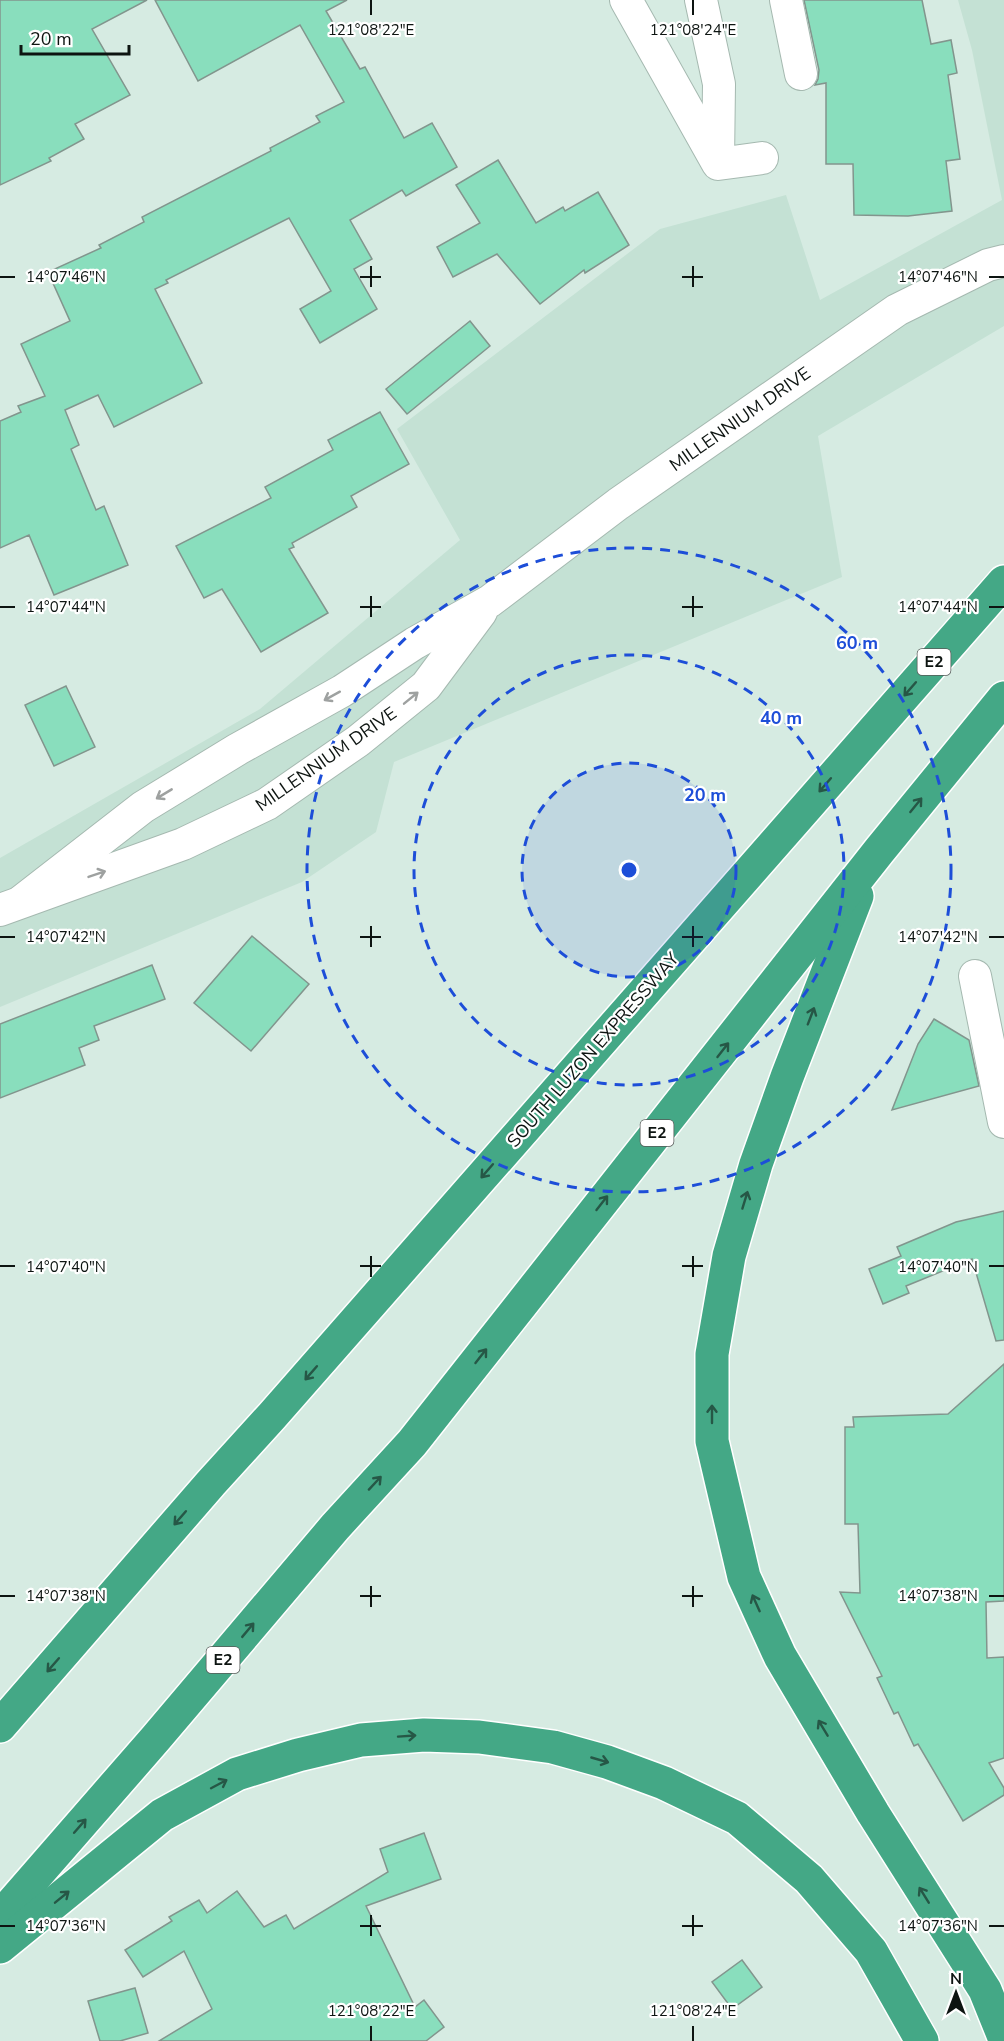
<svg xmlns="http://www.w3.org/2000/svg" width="1004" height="2041" font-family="'Nunito Sans',sans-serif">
<rect width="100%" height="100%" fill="#d6ebe2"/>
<path fill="#c4e1d4" d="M 958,0 L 1004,0 L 1004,326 L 818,436 L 842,577 L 394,762 L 376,832 L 302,882 L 0,1007 L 0,858 L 260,709 L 460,540 L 397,429 L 660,229 L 786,195 L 820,300 L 1002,200 L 972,50 Z"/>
<g fill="#89debd" stroke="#82958d" stroke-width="1.5">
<path d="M 0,0 L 147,0 L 92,29 L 130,95 L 75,124 L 84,139 L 49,158 L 51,161 L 0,185 Z"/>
<path d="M 155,0 L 347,0 L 326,11 L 360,69 L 365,67 L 404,138 L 432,123 L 457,167 L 406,196 L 402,190 L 350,220 L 372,259 L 354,269 L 377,309 L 320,343 L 300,309 L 331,291 L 289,218 L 166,280 L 168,283 L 155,289 L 202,383 L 114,427 L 98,395 L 65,410 L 79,445 L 71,449 L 96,510 L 104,506 L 128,565 L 54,595 L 29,535 L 0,548 L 0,421 L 21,412 L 18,406 L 45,396 L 21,344 L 70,321 L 48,272 L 101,248 L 99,245 L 144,222 L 142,217 L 271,151 L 270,148 L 320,122 L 316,116 L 344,102 L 300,25 L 198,81 Z"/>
<path d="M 804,0 L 922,0 L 931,44 L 951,40 L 957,73 L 948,75 L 960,159 L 946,161 L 952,211 L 908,216 L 854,215 L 853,164 L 826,164 L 826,83 L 815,85 L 818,79 L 819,70 Z"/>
<path d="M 498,160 L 536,223 L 563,207 L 565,211 L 598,192 L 629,245 L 585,273 L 584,270 L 540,304 L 497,254 L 453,277 L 437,247 L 480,223 L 456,185 Z"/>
<path d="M 470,321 L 490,346 L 407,414 L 386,389 Z"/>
<path d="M 380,412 L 409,464 L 351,496 L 357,507 L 292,543 L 294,547 L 289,549 L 328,613 L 261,652 L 222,589 L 204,598 L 176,546 L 271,498 L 265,487 L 333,450 L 328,440 Z"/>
<path d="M 66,686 L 95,747 L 54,766 L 25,705 Z"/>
<path d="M 252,936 L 309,984 L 251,1051 L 194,1003 Z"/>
<path d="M 152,965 L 165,999 L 94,1026 L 99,1040 L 79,1048 L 85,1065 L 0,1098 L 0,1024 Z"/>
<path d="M 934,1019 L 969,1040 L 979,1086 L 892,1110 L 918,1044 Z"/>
<path d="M 1004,1211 L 1004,1340 L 996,1341 L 972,1259 L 906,1286 L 909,1293 L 883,1304 L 869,1269 L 901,1256 L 897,1247 L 956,1222 Z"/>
<path d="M 1004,1364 L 1004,1601 L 986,1602 L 987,1658 L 1004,1657 L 1004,1758 L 989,1763 L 1004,1788 L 1004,1795 L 963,1821 L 918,1744 L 914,1746 L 898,1712 L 894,1714 L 877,1678 L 882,1676 L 840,1592 L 860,1593 L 858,1524 L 845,1524 L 845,1427 L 854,1427 L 853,1417 L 948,1414 Z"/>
<path d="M 424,1833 L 441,1879 L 366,1906 L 415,2007 L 424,2000 L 444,2027 L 426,2041 L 159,2041 L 212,2009 L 184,1951 L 143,1977 L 125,1950 L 172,1921 L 169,1917 L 199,1900 L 207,1913 L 237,1891 L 264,1927 L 286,1915 L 294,1929 L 388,1872 L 380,1849 Z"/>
<path d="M 742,1960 L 762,1987 L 732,2009 L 712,1982 Z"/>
<path d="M 135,1988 L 148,2033 L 120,2041 L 100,2041 L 88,2001 Z"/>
</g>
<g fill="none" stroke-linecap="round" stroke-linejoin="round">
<g stroke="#a5b9b0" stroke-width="34">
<g id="street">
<path d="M 626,0 L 718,164 L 762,158"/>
<path d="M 701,0 L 719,84 L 718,162"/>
<path d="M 786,0 L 801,74"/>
<path d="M 22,901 L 143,807 L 238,749 L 342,691 L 415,643 L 490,601 L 618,504 L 897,310 L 988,265 L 1004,261"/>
<path d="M 0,910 L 183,844 L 267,804 L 358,741 L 426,686 L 481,612"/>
<path d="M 975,976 L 1004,1122"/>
</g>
</g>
<g stroke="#fff" stroke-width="36">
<g id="highway">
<path d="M 857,896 L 787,1077 L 756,1164 L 729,1256 L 712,1354 L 712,1441 L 744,1577 L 780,1656 L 873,1813 L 985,1990 L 1004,2037"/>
<path d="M 0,1726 L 211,1483 L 272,1416 L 1004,582"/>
<path d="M 0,1917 L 156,1738 L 335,1527 L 412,1443 L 879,851 L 1004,698"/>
<path d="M 0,1947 L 162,1815 L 237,1774 L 298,1755 L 361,1740 L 424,1735 L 479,1737 L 553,1747 L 607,1762 L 664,1783 L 737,1818 L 809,1879 L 871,1951 L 922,2041"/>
</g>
</g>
<use href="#street" stroke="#fff" stroke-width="32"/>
<use href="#highway" stroke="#44a886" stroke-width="33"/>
</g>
<defs><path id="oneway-shaft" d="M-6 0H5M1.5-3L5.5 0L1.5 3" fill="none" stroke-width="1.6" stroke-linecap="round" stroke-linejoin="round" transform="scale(1.5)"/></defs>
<g stroke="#265746">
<use href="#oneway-shaft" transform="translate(910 689) rotate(131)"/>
<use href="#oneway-shaft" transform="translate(825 785) rotate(131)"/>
<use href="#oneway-shaft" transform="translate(916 805) rotate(-51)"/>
<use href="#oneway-shaft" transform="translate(811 1016) rotate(-69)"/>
<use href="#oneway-shaft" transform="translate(723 1050) rotate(-52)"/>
<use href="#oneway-shaft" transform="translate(487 1171) rotate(131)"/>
<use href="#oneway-shaft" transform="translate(745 1200) rotate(-73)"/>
<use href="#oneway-shaft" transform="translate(602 1203) rotate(-52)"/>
<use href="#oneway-shaft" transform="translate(481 1356) rotate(-52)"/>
<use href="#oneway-shaft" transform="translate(311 1373) rotate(131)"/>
<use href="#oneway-shaft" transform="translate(712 1414) rotate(-90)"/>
<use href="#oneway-shaft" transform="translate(375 1483) rotate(-47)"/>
<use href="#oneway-shaft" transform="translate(180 1518) rotate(131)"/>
<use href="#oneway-shaft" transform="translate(756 1603) rotate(-114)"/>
<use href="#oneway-shaft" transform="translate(248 1630) rotate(-50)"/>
<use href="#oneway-shaft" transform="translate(53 1665) rotate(131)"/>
<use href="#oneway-shaft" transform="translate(823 1728) rotate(-121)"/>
<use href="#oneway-shaft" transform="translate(407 1736) rotate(-4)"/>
<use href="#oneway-shaft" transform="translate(600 1760) rotate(16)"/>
<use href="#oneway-shaft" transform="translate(219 1784) rotate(-28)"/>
<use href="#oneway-shaft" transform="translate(80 1826) rotate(-49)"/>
<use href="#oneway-shaft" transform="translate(924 1895) rotate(-122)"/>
<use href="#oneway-shaft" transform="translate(62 1897) rotate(-39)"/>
</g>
<g stroke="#9ea1a0">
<use href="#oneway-shaft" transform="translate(332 696) rotate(151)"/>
<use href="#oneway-shaft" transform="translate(411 698) rotate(-39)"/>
<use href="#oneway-shaft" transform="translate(164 794) rotate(149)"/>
<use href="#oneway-shaft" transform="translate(97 874) rotate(-19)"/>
</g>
<path fill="none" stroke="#0d1411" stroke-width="2" d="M 371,0 L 371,15M 693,0 L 693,15M 371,266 L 371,287M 693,266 L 693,287M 0,277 L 15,277M 360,277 L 381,277M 682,277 L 703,277M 989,277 L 1004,277M 371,596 L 371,617M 693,596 L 693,617M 0,607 L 15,607M 360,607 L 381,607M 682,607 L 703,607M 989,607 L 1004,607M 371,926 L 371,947M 693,926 L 693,947M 0,937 L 15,937M 360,937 L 381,937M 682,937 L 703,937M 989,937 L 1004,937M 371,1256 L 371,1277M 693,1256 L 693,1277M 0,1266 L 15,1266M 360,1266 L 381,1266M 682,1266 L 703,1266M 989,1266 L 1004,1266M 371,1586 L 371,1607M 693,1586 L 693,1607M 0,1596 L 15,1596M 360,1596 L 381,1596M 682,1596 L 703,1596M 989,1596 L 1004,1596M 371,1915 L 371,1936M 693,1915 L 693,1936M 0,1926 L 15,1926M 360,1926 L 381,1926M 682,1926 L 703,1926M 989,1926 L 1004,1926M 371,2026 L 371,2041M 693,2026 L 693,2041"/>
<circle cx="629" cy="870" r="107" fill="#1d4ed8" fill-opacity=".12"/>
<g fill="none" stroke="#1d4ed8" stroke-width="3" stroke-dasharray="10 8">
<circle cx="629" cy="870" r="107"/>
<circle cx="629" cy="870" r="215"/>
<circle cx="629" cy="870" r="322"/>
</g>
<g text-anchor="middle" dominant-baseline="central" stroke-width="4.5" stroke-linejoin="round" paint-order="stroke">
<g fill="#fff" stroke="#565a58" stroke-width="1.5">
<rect x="917.5" y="649" width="33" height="26" rx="4.5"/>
<rect x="640.5" y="1120" width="33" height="26" rx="4.5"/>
<rect x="206.5" y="1647" width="33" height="26" rx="4.5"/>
</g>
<g font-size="16" font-weight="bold" fill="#0d1411">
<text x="934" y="662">E2</text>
<text x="657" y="1133">E2</text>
<text x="223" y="1660">E2</text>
</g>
<g font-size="18" fill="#0d1411" stroke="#fff">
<text transform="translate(740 419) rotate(-35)">MILLENNIUM DRIVE</text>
<text transform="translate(326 759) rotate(-35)">MILLENNIUM DRIVE</text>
<text transform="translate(593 1050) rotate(-49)">SOUTH LUZON EXPRESSWAY</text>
</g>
</g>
<g font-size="15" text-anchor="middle" fill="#0d1411" stroke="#fff" stroke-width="4.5" stroke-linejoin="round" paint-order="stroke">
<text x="371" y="35">121°08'22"E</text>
<text x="693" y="35">121°08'24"E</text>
<text x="66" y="282">14°07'46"N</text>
<text x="938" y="282">14°07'46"N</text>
<text x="66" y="612">14°07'44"N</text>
<text x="938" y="612">14°07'44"N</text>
<text x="66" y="942">14°07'42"N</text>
<text x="938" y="942">14°07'42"N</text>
<text x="66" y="1272">14°07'40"N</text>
<text x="938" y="1272">14°07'40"N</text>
<text x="66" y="1601">14°07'38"N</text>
<text x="938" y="1601">14°07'38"N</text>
<text x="66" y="1931">14°07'36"N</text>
<text x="938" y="1931">14°07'36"N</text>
<text x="371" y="2016">121°08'22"E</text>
<text x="693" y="2016">121°08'24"E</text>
</g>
<circle cx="629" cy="870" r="9" fill="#1d4ed8" stroke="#fff" stroke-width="3"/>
<g font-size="18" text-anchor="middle" font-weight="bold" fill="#1d4ed8" stroke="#fff" stroke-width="4.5" stroke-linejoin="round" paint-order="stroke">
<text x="857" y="649">60 m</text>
<text x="781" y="724">40 m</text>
<text x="705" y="801">20 m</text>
</g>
<g transform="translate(956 1993)" stroke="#ffffff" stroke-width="4.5" paint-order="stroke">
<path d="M0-4.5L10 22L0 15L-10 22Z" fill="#0d1411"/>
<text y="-9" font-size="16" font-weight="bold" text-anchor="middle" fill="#0d1411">N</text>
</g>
<path d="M21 45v9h108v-9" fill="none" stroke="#0d1411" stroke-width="3"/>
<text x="30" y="45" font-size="18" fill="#0d1411" stroke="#ffffff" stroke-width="4.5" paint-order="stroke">20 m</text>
</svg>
